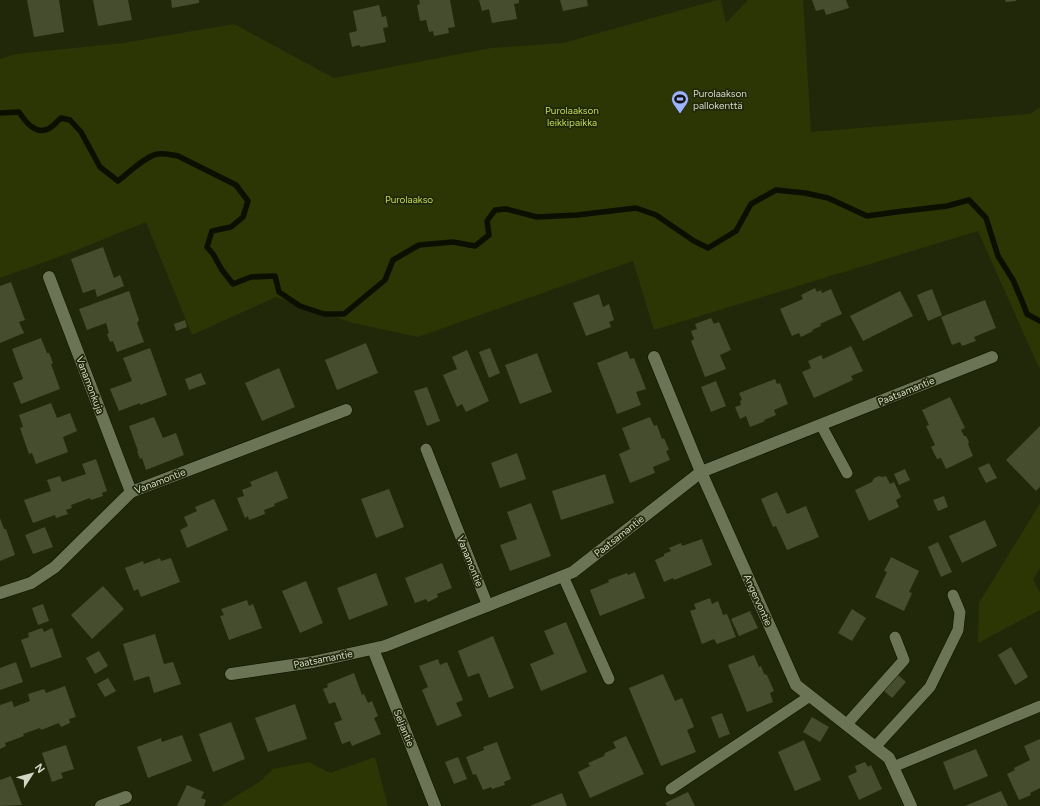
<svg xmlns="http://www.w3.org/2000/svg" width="1040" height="806" font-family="Figtree,sans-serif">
<rect width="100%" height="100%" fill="#212809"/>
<g fill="#2c3504">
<path d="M 717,0 L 721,0 L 726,23 L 748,0 L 803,0 L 811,132 L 1030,114 L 1040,107 L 1040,370 L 978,231 L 654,330 L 633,261 L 418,337 L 353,323 L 276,297 L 192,335 L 146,222 L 72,252 L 0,278 L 0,59 L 16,54 L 123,43 L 234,24 L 334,78 L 491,48 L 563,43 Z"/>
<path d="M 1040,504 L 1040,568 L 1033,579 L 1040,593 L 1040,610 L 978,643 L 979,603 L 1036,510 Z"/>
<path d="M 375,757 L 388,806 L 222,806 L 222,805 L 259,782 L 273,769 L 309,762 L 330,773 Z"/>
</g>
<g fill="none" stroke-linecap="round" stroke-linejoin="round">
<path stroke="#0a0f00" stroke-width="5.5" d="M 0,113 L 19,112 C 25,121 35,135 48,129 C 53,127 57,121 61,118 L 70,120 L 81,132 L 100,167 L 118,181 C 127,174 147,155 158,154 C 165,153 171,155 178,156 L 236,185 L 248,201 L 243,217 L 231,227 L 212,231 L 207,247 L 213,254 L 222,270 L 233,284 L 251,277 L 275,276 L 279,292 L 300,306 L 324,314 L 344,314 L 385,280 L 393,260 L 419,245 L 453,242 L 475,246 L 489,235 L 487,221 L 495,210 L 506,209 L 537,217 L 577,215 L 636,208 L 656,215 L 694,241 L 708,248 L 736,231 L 751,204 L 776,190 L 805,193 L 828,198 L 867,216 L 896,212 L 947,206 L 969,200 L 986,218 L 998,256 L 1013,280 L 1022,301 L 1027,314 L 1040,321"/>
</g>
<g fill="#454d2e">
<path d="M 27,0 L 59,0 L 64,32 L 34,37 Z"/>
<path d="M 93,0 L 128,0 L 132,20 L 98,26 Z"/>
<path d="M 171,0 L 199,0 L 199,3 L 172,8 Z"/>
<path d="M 419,0 L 450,0 L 455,27 L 448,28 L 449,33 L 434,36 L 433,31 L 429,32 L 426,20 L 420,21 L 417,5 L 420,4 Z"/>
<path d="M 479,0 L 519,0 L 519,3 L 514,4 L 517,19 L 492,23 L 489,9 L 482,11 Z"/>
<path d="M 560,0 L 587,0 L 588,6 L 563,11 Z"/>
<path d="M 812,0 L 846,0 L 849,8 L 826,15 L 824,9 L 816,11 Z"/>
<path d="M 1005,0 L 1016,0 L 1016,1 L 1006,2 Z"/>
<path d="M 379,5 L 382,17 L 386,16 L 388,27 L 383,28 L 386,42 L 361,47 L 359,45 L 352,47 L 349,33 L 357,31 L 353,11 Z"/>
<path d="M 103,247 L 114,278 L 120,275 L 124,286 L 97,297 L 95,289 L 83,293 L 71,259 Z"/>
<path d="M 11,282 L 25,320 L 19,322 L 24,333 L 0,343 L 0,286 Z"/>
<path d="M 815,288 L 817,292 L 821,290 L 822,293 L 831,289 L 842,314 L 820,324 L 821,326 L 812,330 L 813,331 L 801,337 L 799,333 L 792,336 L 780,309 L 803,299 L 801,295 Z"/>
<path d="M 932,289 L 942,315 L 928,321 L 917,295 Z"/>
<path d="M 129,291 L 139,320 L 137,323 L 144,342 L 117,352 L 113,341 L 110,342 L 107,334 L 109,333 L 106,323 L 87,330 L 79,309 Z"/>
<path d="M 900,291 L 913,316 L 863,341 L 850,316 Z"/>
<path d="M 599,294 L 603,307 L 609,304 L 614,320 L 609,322 L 611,327 L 586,336 L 573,303 Z"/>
<path d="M 985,300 L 996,328 L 974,337 L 976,341 L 962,346 L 960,342 L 952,345 L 941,317 Z"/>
<path d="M 711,318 L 714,324 L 719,322 L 731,350 L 720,355 L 726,369 L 705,377 L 691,341 L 694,339 L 691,331 L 697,329 L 695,324 Z"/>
<path d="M 185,320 L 187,327 L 176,331 L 174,324 Z"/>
<path d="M 41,338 L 47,353 L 49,353 L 53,363 L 51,364 L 60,389 L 21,404 L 13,383 L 23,379 L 12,349 Z"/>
<path d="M 366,343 L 378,373 L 337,390 L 325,360 Z"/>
<path d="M 851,346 L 863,371 L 851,376 L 853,380 L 814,398 L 802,372 L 811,368 L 808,361 L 821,355 L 823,359 Z"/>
<path d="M 150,348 L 167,395 L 140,405 L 140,403 L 119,411 L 110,389 L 132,381 L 123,358 Z"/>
<path d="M 490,348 L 500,373 L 489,378 L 479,352 Z"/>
<path d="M 467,350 L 489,401 L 466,412 L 462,404 L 457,407 L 443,375 L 457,369 L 452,357 Z"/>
<path d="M 627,351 L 630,359 L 634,358 L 646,389 L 636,392 L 641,405 L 617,414 L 597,363 Z"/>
<path d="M 537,353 L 552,392 L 520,404 L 505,365 Z"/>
<path d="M 279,368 L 295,407 L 262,421 L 245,383 Z"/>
<path d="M 201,373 L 206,384 L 189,390 L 185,379 Z"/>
<path d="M 775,379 L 777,384 L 780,383 L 788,404 L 774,410 L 776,415 L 764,420 L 765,421 L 750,427 L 746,416 L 740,419 L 735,407 L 741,405 L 740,401 L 742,400 L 739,393 Z"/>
<path d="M 716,381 L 726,406 L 711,412 L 701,387 Z"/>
<path d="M 427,387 L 440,421 L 427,426 L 414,391 Z"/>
<path d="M 950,397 L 965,428 L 961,430 L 964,436 L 966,436 L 969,442 L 968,444 L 973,456 L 946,469 L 941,458 L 937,459 L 931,447 L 935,445 L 926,426 L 929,425 L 922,410 Z"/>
<path d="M 51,403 L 57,418 L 70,413 L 77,431 L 63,437 L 68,452 L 36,464 L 32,453 L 29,454 L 20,428 L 23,427 L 19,415 Z"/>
<path d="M 154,417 L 163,438 L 176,433 L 184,455 L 146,470 L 142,458 L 140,459 L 137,451 L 138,451 L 129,426 Z"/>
<path d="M 650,417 L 654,426 L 657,425 L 662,439 L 664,438 L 669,450 L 666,451 L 670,460 L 653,467 L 655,473 L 630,483 L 619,454 L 630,449 L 622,428 Z"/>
<path d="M 1040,426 L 1040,487 L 1036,491 L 1006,460 Z"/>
<path d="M 517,453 L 526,479 L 500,488 L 491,463 Z"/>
<path d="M 96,459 L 107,491 L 102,493 L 103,496 L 91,500 L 90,498 L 71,505 L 72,508 L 66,510 L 68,514 L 56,518 L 55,515 L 33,523 L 24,500 L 51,491 L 47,480 L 60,476 L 62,482 L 86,474 L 82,464 Z"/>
<path d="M 989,463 L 997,478 L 986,483 L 978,468 Z"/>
<path d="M 905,469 L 910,480 L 899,485 L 894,474 Z"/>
<path d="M 277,471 L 288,498 L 274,504 L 275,506 L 264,510 L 265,514 L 249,520 L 248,516 L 245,518 L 237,498 L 244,496 L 242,490 L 252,486 L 250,482 Z"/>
<path d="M 605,474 L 614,503 L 561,520 L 552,491 Z"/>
<path d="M 879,476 L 882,477 L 886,476 L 890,484 L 894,482 L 901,497 L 896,500 L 899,507 L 869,521 L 855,490 L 872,482 L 874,478 Z"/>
<path d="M 389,489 L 404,527 L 376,538 L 361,499 Z"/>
<path d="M 777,492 L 787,514 L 806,506 L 819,537 L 787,550 L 776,526 L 773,527 L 761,499 Z"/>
<path d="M 944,496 L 948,507 L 938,511 L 933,500 Z"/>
<path d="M 214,499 L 228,530 L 187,548 L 180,530 L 188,526 L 184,517 L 197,511 L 195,507 Z"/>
<path d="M 531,503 L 551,556 L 510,571 L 500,545 L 517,539 L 507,512 Z"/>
<path d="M 0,518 L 4,529 L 6,529 L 15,555 L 0,561 Z"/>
<path d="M 985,520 L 997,546 L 962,563 L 949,536 Z"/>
<path d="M 45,527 L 53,547 L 33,554 L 25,535 Z"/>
<path d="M 702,539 L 712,565 L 674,580 L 673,578 L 664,582 L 655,560 L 664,556 L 664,554 L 671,551 L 669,548 L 681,543 L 682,546 Z"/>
<path d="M 938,542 L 952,572 L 941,577 L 928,547 Z"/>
<path d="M 891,557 L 919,571 L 909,592 L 912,593 L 904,611 L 875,597 L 887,572 L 884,571 Z"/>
<path d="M 160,558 L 161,561 L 171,558 L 180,582 L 141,597 L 138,589 L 134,591 L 125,568 L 143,561 L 144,564 Z"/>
<path d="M 442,563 L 452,588 L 437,594 L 438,597 L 428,602 L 426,599 L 415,603 L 405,578 Z"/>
<path d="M 635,572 L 645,598 L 600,616 L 590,590 L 609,582 L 608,580 L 627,573 L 628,575 Z"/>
<path d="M 376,573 L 388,605 L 349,620 L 337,588 Z"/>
<path d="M 306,581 L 323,623 L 300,633 L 282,591 Z"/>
<path d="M 103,586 L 124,609 L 92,639 L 71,615 Z"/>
<path d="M 710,598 L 712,604 L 718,601 L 723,615 L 727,614 L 736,637 L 717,644 L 714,639 L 702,644 L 690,611 L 696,609 L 694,604 Z"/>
<path d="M 247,600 L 249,606 L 253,604 L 262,628 L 229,640 L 220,616 L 224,615 L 221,609 Z"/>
<path d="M 43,604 L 49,621 L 38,625 L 32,608 Z"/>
<path d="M 852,609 L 866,618 L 852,641 L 838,633 Z"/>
<path d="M 750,611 L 758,628 L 739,636 L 731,619 Z"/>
<path d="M 566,622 L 587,672 L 541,691 L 530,664 L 554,654 L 544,631 Z"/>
<path d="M 42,628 L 44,632 L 52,628 L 62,657 L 31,668 L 21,640 L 29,637 L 28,633 Z"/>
<path d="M 155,634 L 164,664 L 173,662 L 181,684 L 154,693 L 149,676 L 134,681 L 123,644 Z"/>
<path d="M 493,636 L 514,688 L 489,698 L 479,673 L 468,677 L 458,651 Z"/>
<path d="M 1011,647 L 1028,677 L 1015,685 L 998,655 Z"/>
<path d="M 99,651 L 108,666 L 95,674 L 86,658 Z"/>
<path d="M 754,655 L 759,667 L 761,666 L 764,674 L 767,675 L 774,691 L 770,693 L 773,702 L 747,712 L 728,665 Z"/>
<path d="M 438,659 L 440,665 L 447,662 L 463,700 L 456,703 L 462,716 L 437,726 L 422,690 L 428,687 L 419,666 Z"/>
<path d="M 16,662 L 23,682 L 0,690 L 0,668 Z"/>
<path d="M 354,673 L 362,695 L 364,694 L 368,703 L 372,701 L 378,716 L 374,718 L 381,734 L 352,746 L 350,741 L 342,744 L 334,723 L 342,720 L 335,702 L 329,704 L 323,689 L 328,687 L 327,684 Z"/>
<path d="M 663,674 L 675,701 L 682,698 L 694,727 L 687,730 L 696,752 L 661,766 L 629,688 Z"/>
<path d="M 897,674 L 906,682 L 892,698 L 883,690 Z"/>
<path d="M 108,678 L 116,691 L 105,697 L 97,684 Z"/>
<path d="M 65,686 L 76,717 L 69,719 L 70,723 L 61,727 L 59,723 L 41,730 L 40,728 L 23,734 L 24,736 L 5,743 L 6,746 L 0,749 L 0,705 L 12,701 L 14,707 L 30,701 L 28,694 L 44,689 L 46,693 Z"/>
<path d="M 295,704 L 307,739 L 268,752 L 255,718 Z"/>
<path d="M 722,713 L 730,734 L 719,738 L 711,717 Z"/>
<path d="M 812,717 L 829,727 L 820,742 L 803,732 Z"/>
<path d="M 231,722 L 245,759 L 213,772 L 199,734 Z"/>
<path d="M 182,735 L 192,761 L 148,778 L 137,747 L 161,738 L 162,742 Z"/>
<path d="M 626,736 L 644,774 L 590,798 L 578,772 L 590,766 L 588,763 L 604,756 L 605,753 L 616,748 L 613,742 Z"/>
<path d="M 1040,739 L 1040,788 L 1030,793 L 1031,795 L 1019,800 L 1007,774 L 1015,770 L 1014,768 L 1030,760 L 1024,746 Z"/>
<path d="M 804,740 L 821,780 L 795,791 L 778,752 Z"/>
<path d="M 497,742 L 511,779 L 504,782 L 505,785 L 492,789 L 491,787 L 483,790 L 476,774 L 473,775 L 466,757 L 484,750 L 483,747 Z"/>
<path d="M 66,745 L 74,769 L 61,773 L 63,778 L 52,782 L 42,753 Z"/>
<path d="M 976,749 L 988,776 L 954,790 L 943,762 Z"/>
<path d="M 458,757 L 467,779 L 454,784 L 445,762 Z"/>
<path d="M 865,762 L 868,767 L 871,765 L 882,789 L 859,800 L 848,776 L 857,772 L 855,766 Z"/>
<path d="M 11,776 L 22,805 L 0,806 L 0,780 Z"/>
<path d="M 187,785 L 204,792 L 201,798 L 206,800 L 204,806 L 177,806 Z"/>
<path d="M 1001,791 L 1008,806 L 965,806 Z"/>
<path d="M 688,792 L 695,806 L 667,806 L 665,803 Z"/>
<path d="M 562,793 L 567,806 L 530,806 Z"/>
</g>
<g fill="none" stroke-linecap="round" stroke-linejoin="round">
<g stroke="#0b1000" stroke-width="12">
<g id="lane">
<path d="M 821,425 L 847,473"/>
<path d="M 426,449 L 488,606"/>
<path d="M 563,576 L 609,679"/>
<path d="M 846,725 L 904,660 L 895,637"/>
<path d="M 875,747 L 930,687 L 958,630 L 960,612 L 953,595"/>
<path d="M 893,767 L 1040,706"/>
<path d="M 671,789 L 810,696"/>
</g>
</g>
<g stroke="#0b1000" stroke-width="13">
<g id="street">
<path d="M 49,277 L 131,492"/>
<path d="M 654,357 L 701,472 L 796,685 L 889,758 L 911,806"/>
<path d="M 0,593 L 31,583 L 55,567 L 131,492 L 346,410"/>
<path d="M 373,649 L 435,806"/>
<path d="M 231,674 L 313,662 L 385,646 L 573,572 L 701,472 L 992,357"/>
<path d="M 101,806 L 126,797"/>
</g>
</g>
<use href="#lane" stroke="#6b7454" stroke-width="11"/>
<use href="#street" stroke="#6b7454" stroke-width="12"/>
</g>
<defs>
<g id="stadium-pin" transform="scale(0.9)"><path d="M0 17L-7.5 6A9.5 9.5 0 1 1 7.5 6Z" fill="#9db4fd" stroke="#212809"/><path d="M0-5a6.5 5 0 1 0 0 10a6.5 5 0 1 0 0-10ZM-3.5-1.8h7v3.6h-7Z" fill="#111"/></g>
</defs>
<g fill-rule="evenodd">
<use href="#stadium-pin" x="680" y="99"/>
</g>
<g text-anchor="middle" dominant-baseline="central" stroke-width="3.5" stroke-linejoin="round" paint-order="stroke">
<g font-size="10" fill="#d2d7c5" stroke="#212809" text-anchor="start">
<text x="693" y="93">Purolaakson<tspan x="693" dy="12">pallokenttä</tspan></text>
</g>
<g font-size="10" fill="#bdd85c" stroke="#212809">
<text x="572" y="110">Purolaakson<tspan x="572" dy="12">leikkipaikka</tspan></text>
<text x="409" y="199">Purolaakso</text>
</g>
<g font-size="10" fill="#d2d7c5" stroke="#212809">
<text transform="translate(90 385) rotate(69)">Vanamonkuja</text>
<text transform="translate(906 391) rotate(-22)">Paatsamantie</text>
<text transform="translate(160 481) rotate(-21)">Vanamontie</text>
<text transform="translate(619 536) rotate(-38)">Paatsamantie</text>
<text transform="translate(470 561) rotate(68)">Vanamontie</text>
<text transform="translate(758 600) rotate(66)">Angervontie</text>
<text transform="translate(323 659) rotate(-11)">Paatsamantie</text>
<text transform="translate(404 728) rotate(68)">Seljantie</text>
</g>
</g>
<g transform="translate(32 774) rotate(54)" stroke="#212809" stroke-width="3" paint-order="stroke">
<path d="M0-3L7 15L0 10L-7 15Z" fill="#d2d7c5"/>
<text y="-6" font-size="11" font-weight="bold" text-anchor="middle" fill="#d2d7c5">N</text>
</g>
</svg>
